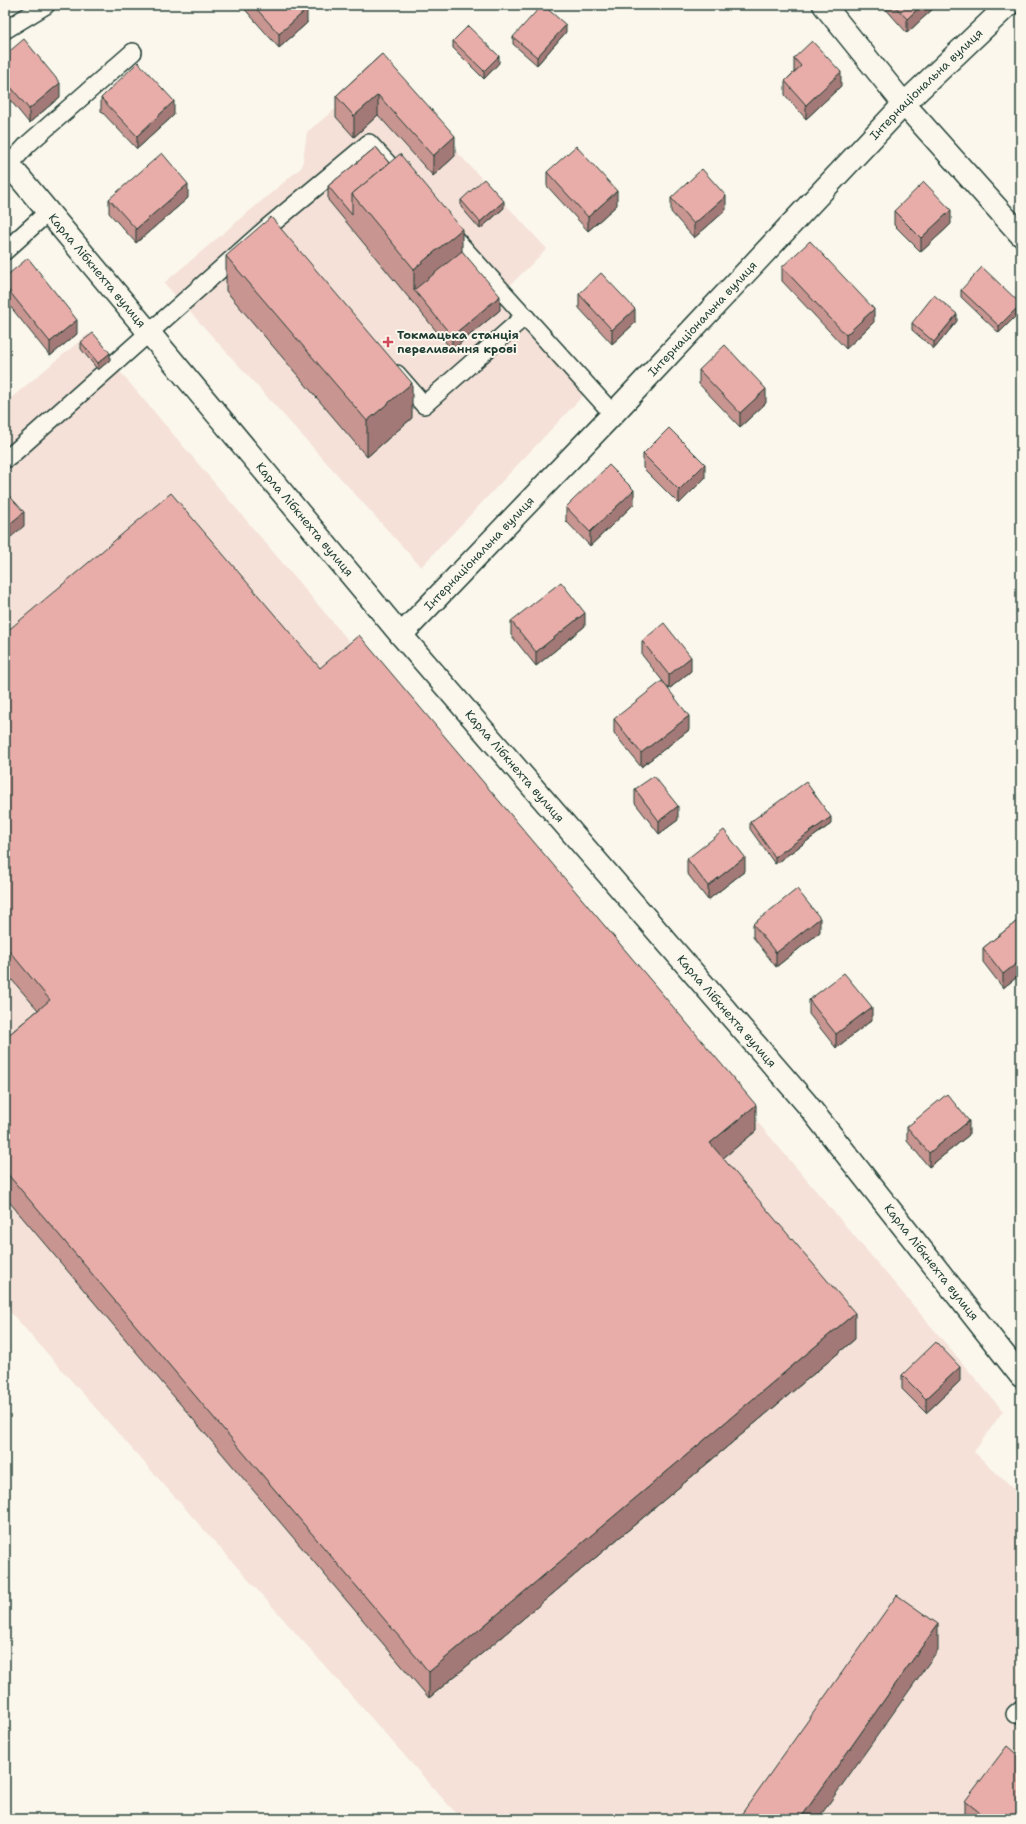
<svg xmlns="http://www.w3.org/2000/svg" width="1026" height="1824" font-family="'Shantell Sans',sans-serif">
<rect width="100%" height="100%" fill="#fbf7ec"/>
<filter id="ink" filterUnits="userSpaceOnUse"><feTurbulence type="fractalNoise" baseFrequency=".025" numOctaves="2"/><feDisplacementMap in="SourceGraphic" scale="8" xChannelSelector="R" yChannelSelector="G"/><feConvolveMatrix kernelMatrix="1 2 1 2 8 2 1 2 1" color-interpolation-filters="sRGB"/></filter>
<g filter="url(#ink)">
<g fill="#f5e1d8">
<path d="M 382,71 L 547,249 L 508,287 L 596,382 L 421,567 L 164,283 L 302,167 L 307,132 Z"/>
<path d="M 88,334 L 1003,1411 L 974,1452 L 1021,1496 L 1021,1819 L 461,1819 L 5,1306 L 5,403 Z"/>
</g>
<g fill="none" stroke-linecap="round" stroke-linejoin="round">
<g stroke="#1f3d34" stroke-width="20">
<g id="service">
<path d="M 5,30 L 46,5"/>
<path d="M 9,165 L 28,144 L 133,52"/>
<path d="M 447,230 L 613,414"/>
<path d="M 5,251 L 48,212"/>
<path d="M 397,374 L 424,405 L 525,316"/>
<path d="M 5,455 L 8,458 L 268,227 L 369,143 L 390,166"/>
<path d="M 1015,1714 L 1021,1709"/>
</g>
</g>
<g stroke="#1f3d34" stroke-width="25">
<g id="minor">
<path d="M 824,5 L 904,104 L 1021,235"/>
<path id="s1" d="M 5,160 L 401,635 L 806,1103 L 1021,1376"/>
<path id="s2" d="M 401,635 L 613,414 L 904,104 L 1008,5"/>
</g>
</g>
<use href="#service" stroke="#fbf7ec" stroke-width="17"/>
<use href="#minor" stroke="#fbf7ec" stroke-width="22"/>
</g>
<g fill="#c89591" stroke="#1f3d34">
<path d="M 241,5 L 304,5 L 307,23 L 279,48 Z"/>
<path d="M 884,5 L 937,5 L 907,33 L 884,7 Z"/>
<path d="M 566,32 L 537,65 L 513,44 L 513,37 Z"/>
<path d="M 453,41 L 499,63 L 484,79 L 453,48 Z"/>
<path d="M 382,54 L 455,156 L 433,176 L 378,115 L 354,137 L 336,117 L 336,96 Z"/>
<path d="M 5,55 L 60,97 L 29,123 L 5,94 Z"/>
<path d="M 794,58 L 841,86 L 806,119 L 785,95 L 785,81 L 794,72 Z"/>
<path d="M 101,98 L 174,115 L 137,149 L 101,111 Z"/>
<path d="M 376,147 L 462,251 L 500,310 L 452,350 L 328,200 L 328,186 Z"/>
<path d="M 547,172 L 617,205 L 588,231 L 547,186 Z"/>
<path d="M 188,198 L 136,243 L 109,213 L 109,199 Z"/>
<path d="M 671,198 L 726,210 L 694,238 L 671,212 Z"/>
<path d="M 461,200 L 504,208 L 480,229 L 461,207 Z"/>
<path d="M 894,211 L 951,224 L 921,252 L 894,225 Z"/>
<path d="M 226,256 L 412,418 L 367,457 L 226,291 Z"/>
<path d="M 782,267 L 874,322 L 846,349 L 782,281 Z"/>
<path d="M 5,277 L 77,334 L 50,356 L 5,300 Z"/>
<path d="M 961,290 L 1021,311 L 999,333 L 961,297 Z"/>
<path d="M 579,294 L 635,323 L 612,344 L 579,308 Z"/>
<path d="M 957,321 L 934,349 L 912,330 L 912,323 Z"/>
<path d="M 81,342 L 110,360 L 98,370 L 81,349 Z"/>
<path d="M 699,370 L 766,403 L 740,427 L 699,384 Z"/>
<path d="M 1021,426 L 1021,440 L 1017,437 L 1017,430 Z"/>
<path d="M 643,454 L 705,478 L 679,504 L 643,468 Z"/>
<path d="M 634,504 L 590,546 L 566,521 L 566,507 Z"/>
<path d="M 511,621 L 585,626 L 536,666 L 511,635 Z"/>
<path d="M 5,633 L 320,668 L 756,1131 L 723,1158 L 855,1339 L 429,1698 L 5,1197 L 5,1038 L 38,1010 L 5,972 Z"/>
<path d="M 642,641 L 691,671 L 669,689 L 642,655 Z"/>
<path d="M 614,719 L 689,730 L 641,767 L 614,733 Z"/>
<path d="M 635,789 L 678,820 L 659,834 L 635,803 Z"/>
<path d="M 750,822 L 831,824 L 775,864 L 750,829 Z"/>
<path d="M 687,859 L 745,871 L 708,900 L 687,873 Z"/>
<path d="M 1021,918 L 1021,974 L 1003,988 L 983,962 L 983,948 Z"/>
<path d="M 753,924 L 820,932 L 776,967 L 753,937 Z"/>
<path d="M 809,1000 L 872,1020 L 836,1048 L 809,1014 Z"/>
<path d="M 907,1127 L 969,1135 L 929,1167 L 907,1141 Z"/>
<path d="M 902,1375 L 960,1381 L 926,1413 L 902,1389 Z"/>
<path d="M 965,1801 L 1021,1819 L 970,1819 L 965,1815 Z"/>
</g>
<g fill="#a27976" stroke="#1f3d34">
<path d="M 922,5 L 937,5 L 907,33 L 907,19 Z"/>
<path d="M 307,9 L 307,23 L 279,48 L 279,34 Z"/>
<path d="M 566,25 L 566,32 L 537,65 L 537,57 Z"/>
<path d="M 499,56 L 499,63 L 484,79 L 484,71 Z"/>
<path d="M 841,72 L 841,86 L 806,119 L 806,105 Z"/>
<path d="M 60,83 L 60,97 L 29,123 L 29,109 Z"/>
<path d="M 378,95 L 378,115 L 354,137 L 354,116 Z"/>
<path d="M 174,101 L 174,115 L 137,149 L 137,136 Z"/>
<path d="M 455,136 L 455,156 L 433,176 L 433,156 Z"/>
<path d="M 188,184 L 188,198 L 136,243 L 136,229 Z"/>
<path d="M 617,191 L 617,205 L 588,231 L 588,217 Z"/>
<path d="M 726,196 L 726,210 L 694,238 L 694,224 Z"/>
<path d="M 6,200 L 6,236 L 5,237 L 5,202 Z"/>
<path d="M 504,201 L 504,208 L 480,229 L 480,222 Z"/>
<path d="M 951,210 L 951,224 L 921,252 L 921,238 Z"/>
<path d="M 462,229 L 462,265 L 414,290 L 414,269 Z"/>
<path d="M 500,296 L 500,310 L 452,350 L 452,336 Z"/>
<path d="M 1021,304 L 1021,311 L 999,333 L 999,326 Z"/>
<path d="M 635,309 L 635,323 L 612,344 L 612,330 Z"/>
<path d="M 874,309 L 874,322 L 846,349 L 846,335 Z"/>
<path d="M 957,314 L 957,321 L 934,349 L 934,342 Z"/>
<path d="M 77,320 L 77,334 L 50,356 L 50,342 Z"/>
<path d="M 110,353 L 110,360 L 98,370 L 98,363 Z"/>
<path d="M 412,383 L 412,418 L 367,457 L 367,421 Z"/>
<path d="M 766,389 L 766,403 L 740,427 L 740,413 Z"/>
<path d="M 705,464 L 705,478 L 679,504 L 679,490 Z"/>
<path d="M 634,490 L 634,504 L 590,546 L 590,532 Z"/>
<path d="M 24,512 L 24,526 L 5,542 L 5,528 Z"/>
<path d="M 585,613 L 585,626 L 536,666 L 536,652 Z"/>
<path d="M 691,657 L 691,671 L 669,689 L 669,675 Z"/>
<path d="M 689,716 L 689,730 L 641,767 L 641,753 Z"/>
<path d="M 678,806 L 678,820 L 659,834 L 659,821 Z"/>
<path d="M 831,817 L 831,824 L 775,864 L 775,857 Z"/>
<path d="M 745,857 L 745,871 L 708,900 L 708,886 Z"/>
<path d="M 820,918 L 820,932 L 776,967 L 776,953 Z"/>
<path d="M 1021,960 L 1021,974 L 1003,988 L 1003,974 Z"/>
<path d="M 872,1007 L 872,1020 L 836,1048 L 836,1034 Z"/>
<path d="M 756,1105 L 756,1131 L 710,1169 L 710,1143 Z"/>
<path d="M 969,1121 L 969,1135 L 929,1167 L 929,1153 Z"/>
<path d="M 855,1313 L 855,1339 L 429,1698 L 429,1672 Z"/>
<path d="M 960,1367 L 960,1381 L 926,1413 L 926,1399 Z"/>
<path d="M 938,1624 L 938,1650 L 818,1819 L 800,1819 Z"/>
</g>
<g fill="#e8ada9" stroke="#1f3d34">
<path d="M 253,5 L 304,5 L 307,9 L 279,34 Z"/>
<path d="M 542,5 L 543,5 L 566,25 L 537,57 L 513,37 Z"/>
<path d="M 894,5 L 922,5 L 907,19 Z"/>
<path d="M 468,26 L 499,56 L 484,71 L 453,41 Z"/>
<path d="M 24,39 L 60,83 L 29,109 L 5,80 L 5,55 Z"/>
<path d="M 812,41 L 841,72 L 806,105 L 785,81 L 801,66 L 794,58 Z"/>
<path d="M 382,54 L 455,136 L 433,156 L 378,95 L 354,116 L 336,96 Z"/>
<path d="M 138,62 L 174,101 L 137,136 L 101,98 Z"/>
<path d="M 576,146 L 617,191 L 588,217 L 547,172 Z"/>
<path d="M 376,147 L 389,163 L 352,194 L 352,215 L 328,186 Z"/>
<path d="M 162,153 L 188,184 L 136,229 L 109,199 Z"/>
<path d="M 400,154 L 462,229 L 414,269 L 352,194 Z"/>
<path d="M 702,169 L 726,196 L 694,224 L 671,198 Z"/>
<path d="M 484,179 L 504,201 L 480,222 L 461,200 Z"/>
<path d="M 924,182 L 951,210 L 921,238 L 894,211 Z"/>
<path d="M 271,217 L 412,383 L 367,421 L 226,256 Z"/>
<path d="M 810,241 L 874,309 L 846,335 L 782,267 Z"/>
<path d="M 462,251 L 500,296 L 452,336 L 414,290 Z"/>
<path d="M 28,258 L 77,320 L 50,342 L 5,286 L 5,277 Z"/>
<path d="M 982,267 L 1021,304 L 999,326 L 961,290 Z"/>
<path d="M 601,273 L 635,309 L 612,330 L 579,294 Z"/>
<path d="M 934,295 L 957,314 L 934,342 L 912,323 Z"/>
<path d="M 93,333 L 110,353 L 98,363 L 81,342 Z"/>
<path d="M 725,345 L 766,389 L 740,413 L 699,370 Z"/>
<path d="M 1021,426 L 1021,433 L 1017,430 Z"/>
<path d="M 669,428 L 705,464 L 679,490 L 643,454 Z"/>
<path d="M 609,465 L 634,490 L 590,532 L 566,507 Z"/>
<path d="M 5,491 L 24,512 L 5,528 Z"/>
<path d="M 171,493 L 320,668 L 359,635 L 756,1105 L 710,1143 L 855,1313 L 429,1672 L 5,1171 L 5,1038 L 50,1000 L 5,946 L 5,633 Z"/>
<path d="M 561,582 L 585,613 L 536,652 L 511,621 Z"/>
<path d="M 664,623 L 691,657 L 669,675 L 642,641 Z"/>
<path d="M 662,681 L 689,716 L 641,753 L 614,719 Z"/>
<path d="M 654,776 L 678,806 L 659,821 L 635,789 Z"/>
<path d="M 806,782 L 831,817 L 775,857 L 750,822 Z"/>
<path d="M 724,830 L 745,857 L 708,886 L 687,859 Z"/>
<path d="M 797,889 L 820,918 L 776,953 L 753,924 Z"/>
<path d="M 1021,918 L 1021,960 L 1003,974 L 983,948 Z"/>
<path d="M 844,973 L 872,1007 L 836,1034 L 809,1000 Z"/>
<path d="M 947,1094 L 969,1121 L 929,1153 L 907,1127 Z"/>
<path d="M 936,1342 L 960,1367 L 926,1399 L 902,1375 Z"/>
<path d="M 897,1595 L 938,1624 L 800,1819 L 738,1819 Z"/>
<path d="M 1007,1746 L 1021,1758 L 1021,1819 L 988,1819 L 965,1801 Z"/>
</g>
</g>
<path fill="#d1495b" stroke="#fbf7ec" stroke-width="1.5" d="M386 336h4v4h4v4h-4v4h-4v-4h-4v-4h4z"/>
<g text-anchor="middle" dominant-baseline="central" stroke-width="4" stroke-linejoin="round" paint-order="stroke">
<g font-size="12" fill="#1f3d34" stroke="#fbf7ec">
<text stroke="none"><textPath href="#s2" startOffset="761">Інтернаціональна вулиця</textPath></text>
<text stroke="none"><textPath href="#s1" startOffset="144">Карла Лібкнехта вулиця</textPath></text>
<text stroke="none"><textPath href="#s2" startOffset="437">Інтернаціональна вулиця</textPath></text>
<text stroke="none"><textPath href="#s1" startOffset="468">Карла Лібкнехта вулиця</textPath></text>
<text stroke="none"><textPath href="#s2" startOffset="113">Інтернаціональна вулиця</textPath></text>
<text stroke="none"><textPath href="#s1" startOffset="792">Карла Лібкнехта вулиця</textPath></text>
<text stroke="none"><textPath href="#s1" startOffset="1116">Карла Лібкнехта вулиця</textPath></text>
<text stroke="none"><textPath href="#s1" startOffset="1440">Карла Лібкнехта вулиця</textPath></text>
</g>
<g font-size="12" font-weight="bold" fill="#1f3d34" stroke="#fbf7ec" text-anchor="start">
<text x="397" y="335">Токмацька станція<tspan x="397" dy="14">переливання крові</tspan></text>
</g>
</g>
<rect width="1026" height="1824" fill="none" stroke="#fbf7ec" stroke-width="20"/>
<rect x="10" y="10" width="1006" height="1804" fill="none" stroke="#1f3d34" stroke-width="1.5" filter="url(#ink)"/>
</svg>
